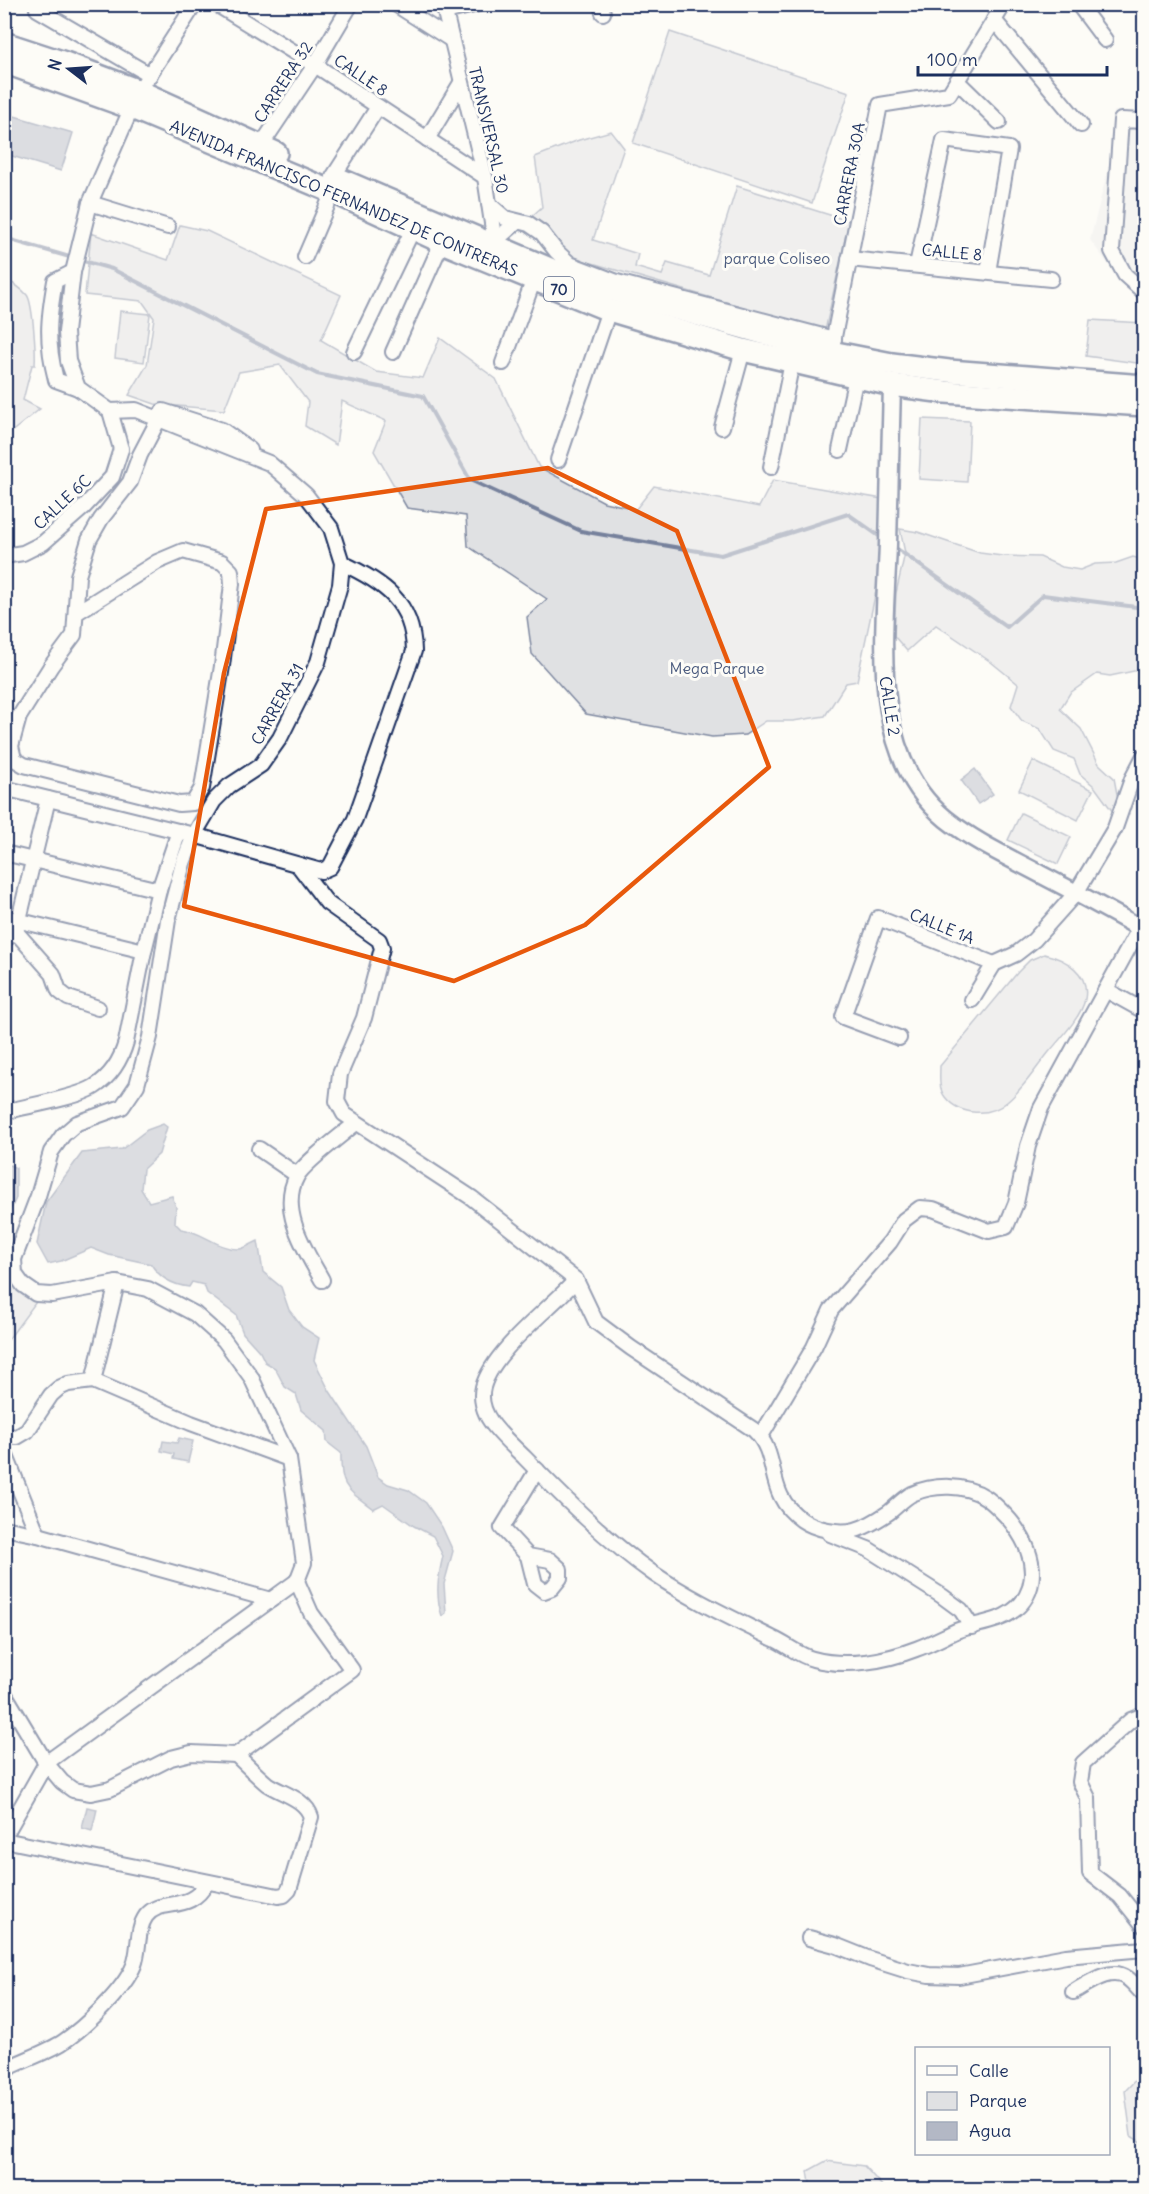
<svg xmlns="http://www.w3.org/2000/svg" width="1149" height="2194" font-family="Delius,sans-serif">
<rect width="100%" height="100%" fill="#fdfcf7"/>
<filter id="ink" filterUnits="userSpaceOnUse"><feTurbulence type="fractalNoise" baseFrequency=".0167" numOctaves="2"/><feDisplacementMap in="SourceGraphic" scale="12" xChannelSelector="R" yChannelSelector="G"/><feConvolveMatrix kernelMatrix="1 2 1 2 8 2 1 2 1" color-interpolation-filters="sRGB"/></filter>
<g filter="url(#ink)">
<path fill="#edeeec" d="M 1114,111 L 1144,112 L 1144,301 L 1138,298 L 1120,280 L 1090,240 L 1110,161 Z"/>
<g fill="#e0e1e3" stroke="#7e88a0" stroke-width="1.5">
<path d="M 670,32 L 849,92 L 812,203 L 633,143 Z"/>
<path d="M 611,131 L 624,148 L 593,240 L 638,254 L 635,267 L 662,275 L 667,263 L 709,275 L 737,186 L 849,221 L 825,331 L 568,256 L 545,225 L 532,216 L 542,207 L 535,157 L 579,140 Z"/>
<path d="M 180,225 L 207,231 L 341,295 L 321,340 L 376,372 L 423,378 L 440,338 L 496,379 L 539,467 L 604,502 L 636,509 L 654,486 L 759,507 L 773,480 L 882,499 L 881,567 L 857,681 L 846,683 L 825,716 L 793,721 L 766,721 L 745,735 L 712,737 L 586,714 L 532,654 L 527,617 L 547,599 L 468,546 L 466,516 L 407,508 L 374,451 L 386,421 L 342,401 L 336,445 L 305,426 L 308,402 L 280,365 L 239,372 L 224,410 L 155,404 L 129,395 L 147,365 L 154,318 L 142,301 L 85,295 L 91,233 L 168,260 Z"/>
<path d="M 5,279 C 13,283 21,288 27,295 C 33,303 36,353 35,365 L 32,365 L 23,400 L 40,409 L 5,437 Z"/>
<path d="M 120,311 L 150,314 L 144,362 L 115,358 Z"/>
<path d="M 1090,320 L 1144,323 L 1144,364 L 1086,356 Z"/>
<path d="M 922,419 L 970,421 L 967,482 L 919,479 Z"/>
<path d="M 900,529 L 918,532 L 980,553 L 1002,556 L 1040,557 L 1062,567 L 1080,570 L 1095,564 L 1116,563 L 1133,557 L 1144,560 L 1144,669 L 1110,676 L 1097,674 L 1070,693 L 1060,709 L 1081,729 L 1099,764 L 1114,778 L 1119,805 L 1113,812 L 1094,786 L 1080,774 L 1074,759 L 1054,751 L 1040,729 L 1022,721 L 1011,706 L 1018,684 L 991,662 L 936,625 L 907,651 L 894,636 L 896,593 L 905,553 Z"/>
<path d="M 1033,761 L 1093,790 L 1078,820 L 1019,790 Z"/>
<path d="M 1021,813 L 1071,837 L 1058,864 L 1008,840 Z"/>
<path d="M 1044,954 C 1066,959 1090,973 1085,999 C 1082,1016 1060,1039 1049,1052 C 1036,1068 1023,1089 1007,1102 C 990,1117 960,1116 945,1097 C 938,1088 940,1076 940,1066 L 1018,972 L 1030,960 Z"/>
<path d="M 5,1280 L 36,1302 L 5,1344 Z"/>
<path d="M 1144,2071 L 1144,2144 L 1131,2136 L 1125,2091 Z"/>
<path d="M 826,2161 L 864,2166 L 885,2189 L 811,2189 L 808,2171 Z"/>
</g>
<g fill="#b3b8c5" stroke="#76819c" stroke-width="1.5">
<path d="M 4,113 L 73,133 L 61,171 L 5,154 Z"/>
<path d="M 975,769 L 993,794 L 978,804 L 961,780 Z"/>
<path d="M 163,1124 L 167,1127 L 159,1154 L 143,1169 L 141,1189 L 149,1202 L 172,1196 L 176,1207 L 175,1223 L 181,1229 C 202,1231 219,1250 240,1249 C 245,1248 253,1243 258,1241 L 263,1272 L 281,1287 L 289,1310 L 302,1327 L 319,1338 L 314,1360 L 329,1390 L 366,1446 L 378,1477 L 388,1484 L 408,1490 L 426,1503 L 442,1527 L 453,1551 L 444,1584 L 446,1613 L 442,1616 C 435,1595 438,1577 443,1556 L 433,1536 L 414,1526 L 383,1504 L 373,1509 C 347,1489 340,1488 341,1453 L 327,1442 L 326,1431 L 301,1410 L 296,1394 L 285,1387 L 275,1368 L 265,1362 L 260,1352 L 243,1333 L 236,1315 L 207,1293 L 204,1285 L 192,1282 L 189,1287 C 173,1285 160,1279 151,1264 L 109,1255 L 91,1248 L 61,1261 L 48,1264 L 37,1244 L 46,1202 L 82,1153 L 122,1149 L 147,1130 Z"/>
<path d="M 5,1163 L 16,1168 L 16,1198 L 5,1222 Z"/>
<path d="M 179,1438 L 193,1441 L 188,1462 L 173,1459 L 174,1454 L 161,1451 L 163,1441 L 177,1443 Z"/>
<path d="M 87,1807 L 97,1809 L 92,1831 L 82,1828 Z"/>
</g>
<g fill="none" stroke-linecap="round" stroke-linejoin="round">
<g stroke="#76819c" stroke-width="4">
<path d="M 4,238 L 73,258"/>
<path d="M 80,260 L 112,269 L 317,374 L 423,396 L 470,480 L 581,531 L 721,555 L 848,514 L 882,538"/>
<path d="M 893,546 L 1007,627 L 1043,595 L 1144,608"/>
</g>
<g stroke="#1b2f5e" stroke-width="18">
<g id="minor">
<path d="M 216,4 L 315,65 L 485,177"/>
<path d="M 395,4 L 450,39"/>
<path d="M 443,4 L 485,177 L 496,250"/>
<path d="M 601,4 L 603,13"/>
<path d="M 1078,4 L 1105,40"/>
<path d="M 37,9 L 150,75"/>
<path d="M 445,12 L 478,4"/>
<path d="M 994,20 L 1081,125"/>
<path d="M 957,81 L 999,122"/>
<path d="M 1144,121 L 1121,120 L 1112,251 L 1125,275 L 1144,292"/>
<path d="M 427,139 L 461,83"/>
<path d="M 260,147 L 315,65 L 351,4"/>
<path d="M 333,177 L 378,107"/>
<path d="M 90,203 L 168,227"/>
<path d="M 489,204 L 505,218 L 529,224 L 542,233 L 556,251 L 570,264 L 617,282 L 834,339"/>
<path d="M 495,241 L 517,222"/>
<path d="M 305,257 L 333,192"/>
<path d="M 849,259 L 1051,279"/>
<path d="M 917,265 L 944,140 L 1009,149 L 988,272"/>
<path d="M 73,272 L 55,281 C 48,320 46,341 56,380 L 78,388"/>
<path d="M 354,352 L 413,229"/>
<path d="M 393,352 L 442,242"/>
<path d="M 831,352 L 880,105 L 949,94 L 1004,4"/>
<path d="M 503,363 L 534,279"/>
<path d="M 110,411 L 78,388 L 68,361 L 66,332 L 73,272 L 90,203 L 139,91 L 195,4"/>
<path d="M 110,411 L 121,449"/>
<path d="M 722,427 L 743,350"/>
<path d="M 840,450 L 856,377"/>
<path d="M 558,460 L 609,310"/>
<path d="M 771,467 L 792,362"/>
<path d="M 4,556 L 23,553 L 43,543 L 84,507 L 112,477 L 121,449"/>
<path d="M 76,613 L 157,562 L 183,551 L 222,562 L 231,571 L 232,584 L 222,666 L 202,788 L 193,803 L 179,804 L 24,765 L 14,759 L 11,746 L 19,717 L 51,666 L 74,635 L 78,576 L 89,540 L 101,519 L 130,482 L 140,455 L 163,411 L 222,430 L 250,450"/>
<path d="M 4,788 L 194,835 L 321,871 L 330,867 L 355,819 L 414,651 C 413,602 383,582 342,563"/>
<path d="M 4,853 L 159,890"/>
<path d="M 298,865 L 327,903 L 379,940 L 382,948 L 364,1018 L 340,1074 L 337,1101 L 344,1114 L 472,1198 L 576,1280 L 596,1322 L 631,1348 L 754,1430 C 782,1457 763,1493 802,1520 C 815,1529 839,1534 855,1530 C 867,1527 879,1519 888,1513 C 896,1507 904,1498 912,1494 C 934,1484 965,1484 985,1497 C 993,1502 1010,1519 1015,1527 C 1039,1560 1041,1602 998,1619 C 984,1624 969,1626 956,1631 C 943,1637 930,1644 916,1649 C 885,1661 846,1668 813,1659 C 800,1656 787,1645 774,1639 C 734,1619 692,1600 654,1574 C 607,1541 565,1499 525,1458 C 514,1447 500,1435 491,1422 C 484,1412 480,1399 483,1387 C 494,1349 549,1310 576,1280"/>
<path d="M 4,917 L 144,951"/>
<path d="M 16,932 L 53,974 L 59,991 L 68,998 L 98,1008"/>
<path d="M 4,940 L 16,932 L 48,799"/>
<path d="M 1106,990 L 1144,1011"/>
<path d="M 972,1000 L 994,964 L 1016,954 L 1034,940 L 1076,893 L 1115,828 L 1132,779 L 1144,756"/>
<path d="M 899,1038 L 843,1017 L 878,918 L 994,964"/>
<path d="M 4,1112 C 26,1106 77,1098 94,1087 C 110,1077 121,1060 126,1042 L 144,951 L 159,890 L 179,831"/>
<path d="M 259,1149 L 297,1175"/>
<path d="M 322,1280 C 306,1251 278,1210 297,1176 C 304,1163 343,1134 356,1123"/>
<path d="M 93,1381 L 117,1283"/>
<path d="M 4,1436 L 17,1437 L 27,1431 L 51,1395 L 59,1388 L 68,1384 L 93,1381 L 191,1423 L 289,1459"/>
<path d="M 761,1436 L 814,1347 L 831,1310 L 890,1242 L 904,1220 L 920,1208 L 933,1209 L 989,1231 L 1006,1227 L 1016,1203 L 1028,1146 L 1041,1108 L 1140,927"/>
<path d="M 4,1451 L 38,1535"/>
<path d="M 4,1493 L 12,1471"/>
<path d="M 4,1528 L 38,1535 L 271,1600"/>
<path d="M 830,1534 L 868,1549 L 942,1596 L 961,1610 L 972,1627"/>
<path d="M 528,1556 L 550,1560 L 560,1569 L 560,1578 L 552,1588 L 544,1591 L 535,1584 L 528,1556 L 502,1528 L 537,1470"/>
<path d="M 4,1693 L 46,1763 L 62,1782 L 73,1790 L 91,1793 L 110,1789 L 171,1758 L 191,1753 L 236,1755 L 352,1670 L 311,1613 L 297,1581 L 304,1563 L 289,1459 L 251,1377 L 224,1340 L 195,1314 L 148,1289 L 117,1283 L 52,1295 L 36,1294 L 23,1285 L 15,1274 L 14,1259 L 38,1196 L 51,1152 L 63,1135 L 77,1123 L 122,1107 L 137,1085 L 150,1037 L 168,920 L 183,863 L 194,835 L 214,801 L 229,786 L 261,765 L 280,738 L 318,662 L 340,585 L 342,563 L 331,528 L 306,495 L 269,463 L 136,410 L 110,411"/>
<path d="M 1144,1715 L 1131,1720 L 1083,1763 L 1080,1782 L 1088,1798 L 1090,1873 L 1120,1896 L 1144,1926"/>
<path d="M 4,1837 L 46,1763 L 297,1581"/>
<path d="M 4,1840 L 278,1896 L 284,1895 L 289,1890 L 311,1817 C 305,1798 282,1794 267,1784 C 256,1775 246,1764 236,1755"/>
<path d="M 809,1938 L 835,1945 L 870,1959 L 908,1971 L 929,1975 L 959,1976 L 1066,1956 L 1144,1949"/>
<path d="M 1073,1992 C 1088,1984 1110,1966 1127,1978 C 1133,1982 1139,1990 1144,1995"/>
<path d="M 4,2070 C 21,2061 48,2052 63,2042 C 85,2027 124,1990 134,1965 C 140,1950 136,1930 146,1916 C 161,1896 190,1915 207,1882"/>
</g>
</g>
<g stroke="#1b2f5e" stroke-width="21">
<path id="tertiary" d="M 892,385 C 891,438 889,491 888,544 C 885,633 867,755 946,819 C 975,842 1008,857 1040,874 C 1075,892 1110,911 1144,930"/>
</g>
<g stroke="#1b2f5e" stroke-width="26">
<g id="primary">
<path d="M 4,43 L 65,63 L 139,91 L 276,153"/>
<path d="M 4,62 L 132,108 L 333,192 L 442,242 L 609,310 L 743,350 L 892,385 L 945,392 L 1144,405"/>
<path d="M 341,180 L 559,273 L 645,300 L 831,352 L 892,364 L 949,371 L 1144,386"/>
</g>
</g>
<use href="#minor" stroke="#fdfcf7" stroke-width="14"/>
<use href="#tertiary" stroke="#fdfcf7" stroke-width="16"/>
<use href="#primary" stroke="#fdfcf7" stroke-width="21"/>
</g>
</g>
<path d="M0 0H1149V2194H0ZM 548,468 L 677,531 L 769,767 L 585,925 L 454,981 L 184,906 L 224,673 L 266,509 Z" fill="#fdfcf7" fill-opacity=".55" fill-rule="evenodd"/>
<path fill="none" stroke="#e8590c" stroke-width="4.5" stroke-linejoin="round" d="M 548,468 L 677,531 L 769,767 L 585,925 L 454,981 L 184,906 L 224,673 L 266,509 Z"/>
<g text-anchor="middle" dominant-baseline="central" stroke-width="6" stroke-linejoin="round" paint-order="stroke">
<rect fill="#fdfcf7" stroke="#5f6c8c" stroke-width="1.5" x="544" y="277" width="30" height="24" rx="4.5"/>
<g font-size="15" font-weight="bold" fill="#1b2f5e">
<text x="559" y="289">70</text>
</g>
<g font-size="16" fill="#1b2f5e" stroke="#fdfcf7">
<text transform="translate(361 75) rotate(34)">CALLE 8</text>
<text transform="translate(283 82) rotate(-57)">CARRERA 32</text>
<text transform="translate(489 130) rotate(77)">TRANSVERSAL 30</text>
<text transform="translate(849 174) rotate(-79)">CARRERA 30A</text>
<text transform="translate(344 198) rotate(23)">AVENIDA FRANCISCO FERNANDEZ DE CONTRERAS</text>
<text transform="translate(952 252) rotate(5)">CALLE 8</text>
<text transform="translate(62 502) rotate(-43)">CALLE 6C</text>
<text transform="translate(277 704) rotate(-61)">CARRERA 31</text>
<text transform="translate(890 706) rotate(81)">CALLE 2</text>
<text transform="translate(942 926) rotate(22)">CALLE 1A</text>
</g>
<g font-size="16" fill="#4c5c7f" stroke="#fdfcf7">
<text x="777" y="258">parque Coliseo</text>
<text x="717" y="668">Mega Parque</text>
</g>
</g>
<rect width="1149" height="2194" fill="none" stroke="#fdfcf7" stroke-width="24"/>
<rect x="12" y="12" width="1125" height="2170" fill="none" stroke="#1b2f5e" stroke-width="2" filter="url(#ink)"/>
<rect x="915" y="2047" width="195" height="108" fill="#fdfcf7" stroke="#a3aaba" stroke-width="1.5"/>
<rect x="927" y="2066" width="30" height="9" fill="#fdfcf7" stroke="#a3aaba" stroke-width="1.5"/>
<text x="969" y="2077" font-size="18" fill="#1b2f5e">Calle</text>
<rect x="927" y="2092" width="30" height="18" fill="#e0e1e3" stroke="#a3aaba" stroke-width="1.5"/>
<text x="969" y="2107" font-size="18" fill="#1b2f5e">Parque</text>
<rect x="927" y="2122" width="30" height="18" fill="#b3b8c5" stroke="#a3aaba" stroke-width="1.5"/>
<text x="969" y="2137" font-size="18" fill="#1b2f5e">Agua</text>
<g transform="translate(69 69) rotate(287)" stroke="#fdfcf7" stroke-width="4.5" paint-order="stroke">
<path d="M0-4.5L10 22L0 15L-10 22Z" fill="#1b2f5e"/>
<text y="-9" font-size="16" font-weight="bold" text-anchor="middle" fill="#1b2f5e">N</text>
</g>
<path d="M918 66v9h189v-9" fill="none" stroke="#1b2f5e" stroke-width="3"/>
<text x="927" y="66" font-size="18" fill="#1b2f5e" stroke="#fdfcf7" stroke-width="4.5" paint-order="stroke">100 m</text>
</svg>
